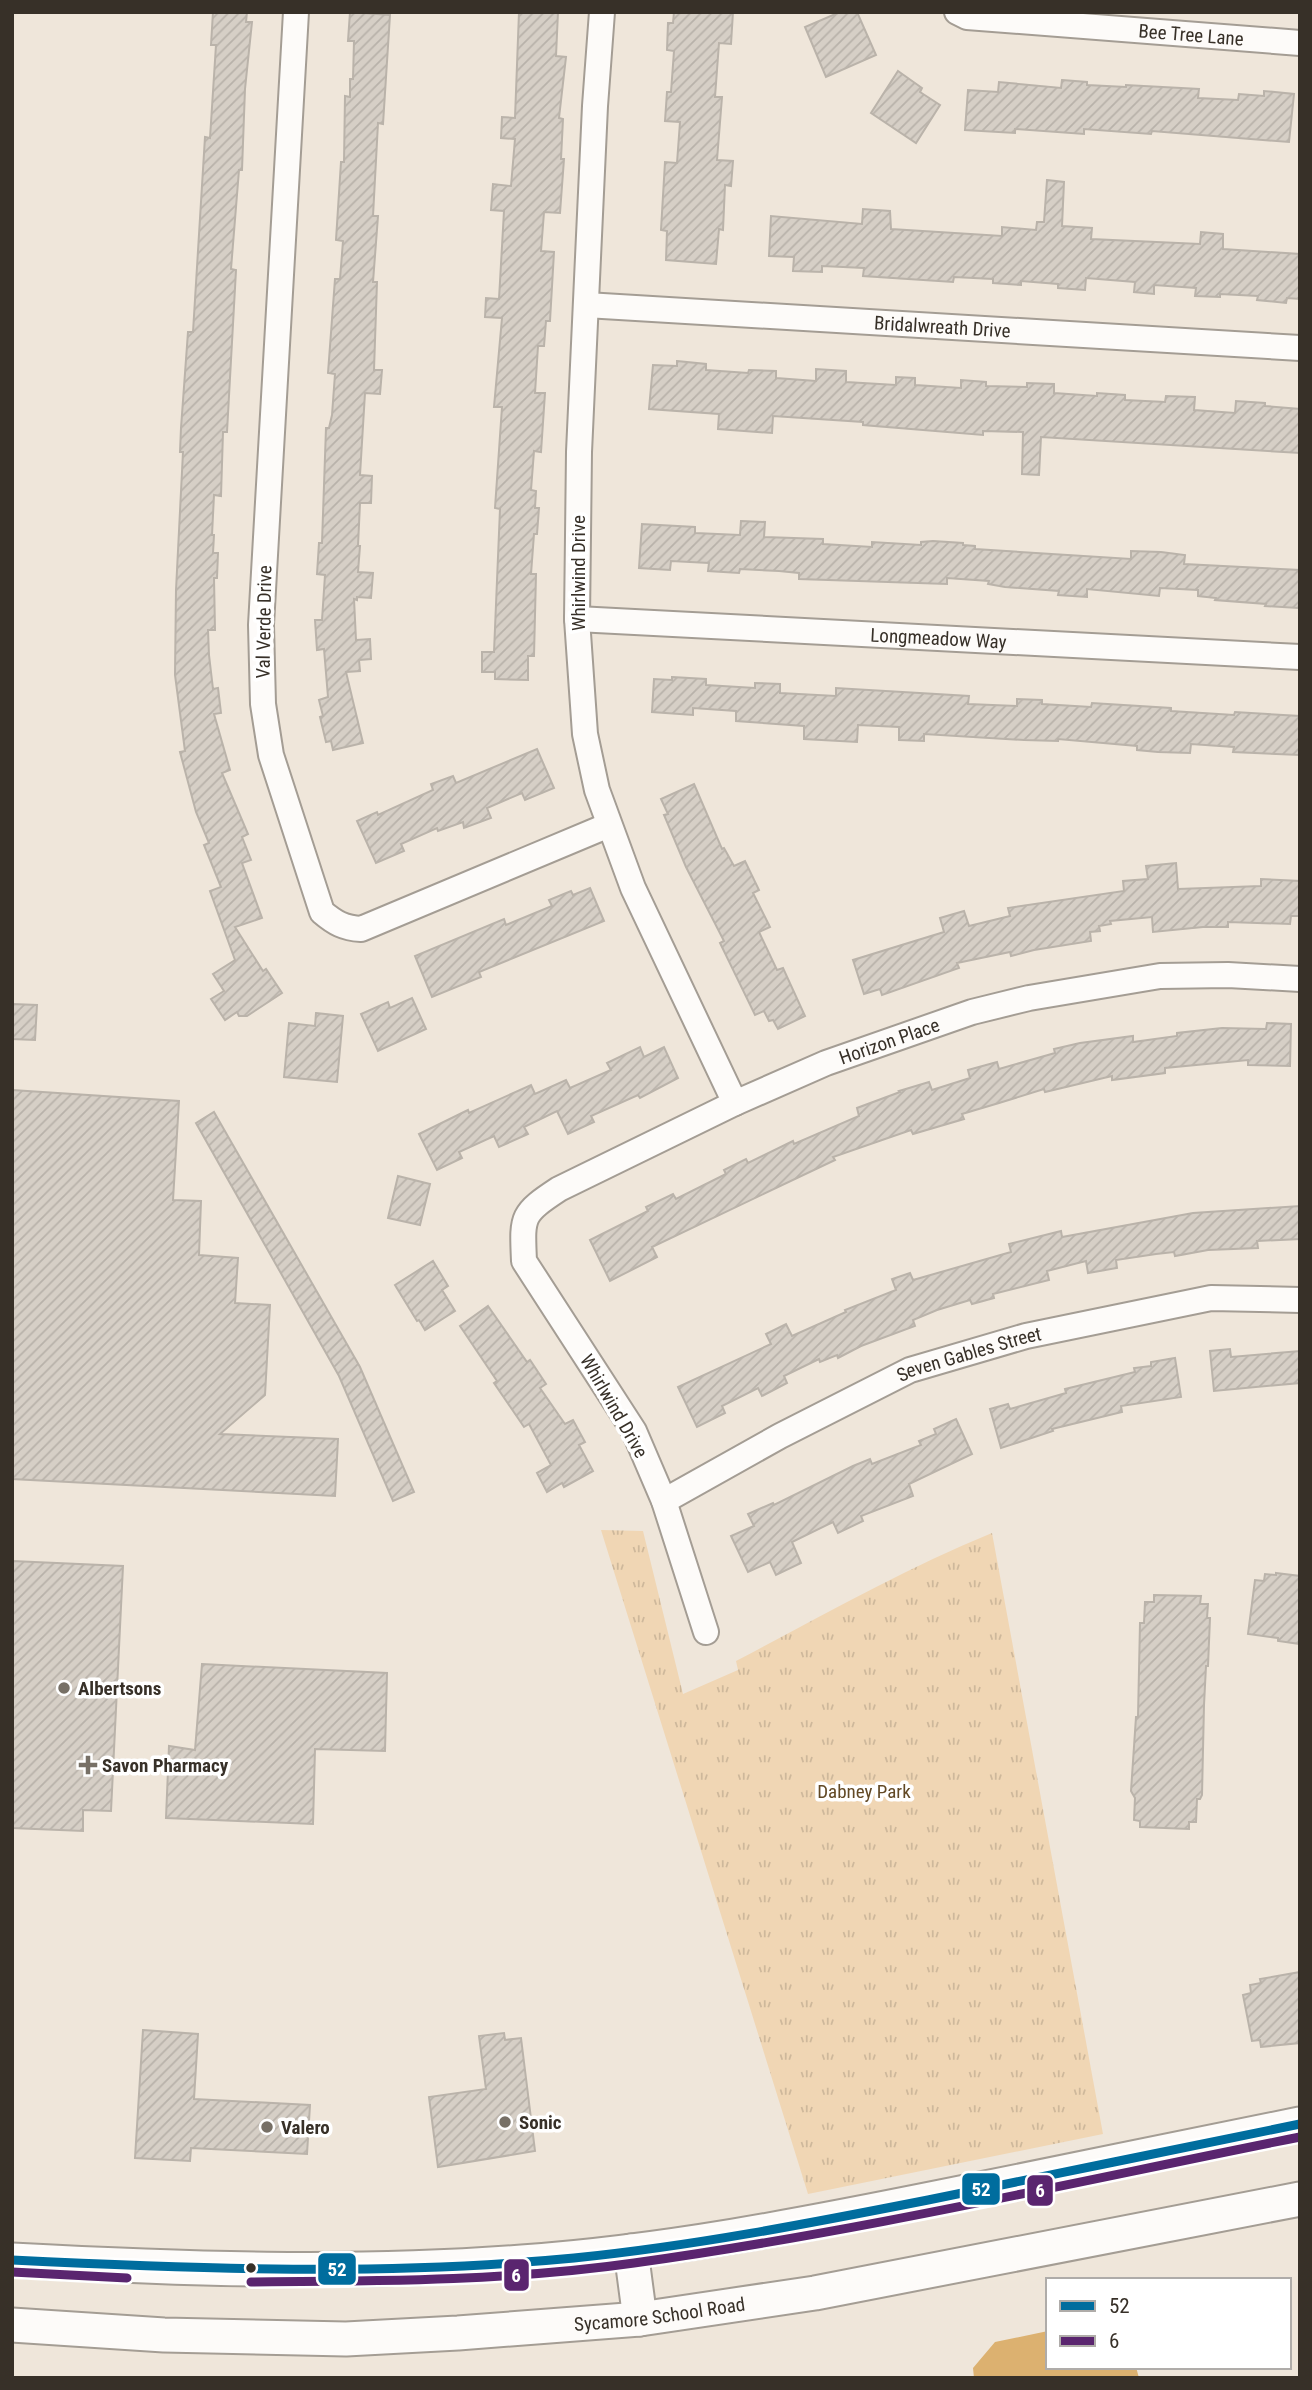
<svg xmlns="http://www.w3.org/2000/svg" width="1312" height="2390" font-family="'Roboto Condensed',sans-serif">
<defs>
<pattern id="grass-tufts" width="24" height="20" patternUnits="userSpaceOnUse" patternTransform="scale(1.75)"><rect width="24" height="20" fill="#f0d6b4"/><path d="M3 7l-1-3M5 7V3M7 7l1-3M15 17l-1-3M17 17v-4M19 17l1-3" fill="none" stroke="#ceb89b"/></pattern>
<pattern id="building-hatch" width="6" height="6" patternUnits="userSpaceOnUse" patternTransform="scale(1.75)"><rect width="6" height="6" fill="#d6cfc6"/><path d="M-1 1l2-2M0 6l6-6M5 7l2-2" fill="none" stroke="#b8b2aa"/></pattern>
</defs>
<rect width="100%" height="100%" fill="#efe6da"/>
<path fill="url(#grass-tufts)" d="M 601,1530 L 643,1531 L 683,1694 L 738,1670 L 736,1661 C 820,1617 904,1569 992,1533 L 1103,2134 L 808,2194 Z"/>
<path fill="#dcb170" d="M 1048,2331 L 1048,2367 L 1136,2367 L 1139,2378 L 974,2378 L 973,2368 L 995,2342 Z"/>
<g fill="url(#building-hatch)" stroke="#bab3aa" stroke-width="2">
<path d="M 213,12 L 247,12 L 246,22 L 252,22 L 245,89 L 242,170 L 239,170 L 231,269 L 236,270 L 227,432 L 223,432 L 221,496 L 214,495 L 212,535 L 214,535 L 213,553 L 218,553 L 217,578 L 214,578 L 215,630 L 208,630 L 209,655 L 213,689 L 218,688 L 221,713 L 214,714 L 230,770 L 222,773 L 248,834 L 242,837 L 251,860 L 242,863 L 262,918 L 235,927 L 263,971 L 266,969 L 282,993 L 247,1016 L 239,1016 L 237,1012 L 225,1020 L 211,999 L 224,991 L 213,974 L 235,960 L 210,891 L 221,887 L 204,845 L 209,843 L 196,812 L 180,752 L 185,751 L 175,675 L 176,590 L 183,452 L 180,452 L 181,428 L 188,332 L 193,332 L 205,137 L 210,138 L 216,45 L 211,45 Z"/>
<path d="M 350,12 L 390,15 L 383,124 L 378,123 L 373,216 L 378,216 L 373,282 L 377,282 L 374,370 L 382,370 L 380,394 L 365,393 L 360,475 L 372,476 L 371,503 L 360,503 L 358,546 L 360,546 L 358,572 L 373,573 L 371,598 L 357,597 L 357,600 L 354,599 L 356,640 L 370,639 L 371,659 L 359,660 L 360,671 L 346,672 L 363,743 L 333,750 L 331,741 L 326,742 L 320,717 L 323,716 L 319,700 L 328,697 L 324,649 L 317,650 L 315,620 L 322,620 L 325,575 L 317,574 L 319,543 L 322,543 L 326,428 L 329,428 L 332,415 L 335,374 L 328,373 L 335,279 L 340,279 L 343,241 L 336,240 L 341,162 L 344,162 L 345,96 L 350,97 L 350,79 L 353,79 L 354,41 L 348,41 Z"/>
<path d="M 519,12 L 558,12 L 556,56 L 566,57 L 559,118 L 563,119 L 561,159 L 564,159 L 560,213 L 544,212 L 541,251 L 554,252 L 550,321 L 546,321 L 544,346 L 538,346 L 535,393 L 545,393 L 541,452 L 534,451 L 531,490 L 536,491 L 535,508 L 539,508 L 537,534 L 534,534 L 531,574 L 536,574 L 534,656 L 528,656 L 528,680 L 495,679 L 495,672 L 482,672 L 482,652 L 494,652 L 500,509 L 495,508 L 502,407 L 494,407 L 502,318 L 485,317 L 486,298 L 499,299 L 504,211 L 491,210 L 493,184 L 511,186 L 515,139 L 501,138 L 502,117 L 515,118 Z"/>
<path d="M 674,12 L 733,12 L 731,44 L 719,43 L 715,97 L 722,97 L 717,160 L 733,161 L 731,186 L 725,185 L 723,230 L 719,229 L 716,264 L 666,260 L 667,231 L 661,230 L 665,162 L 677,163 L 680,122 L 665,121 L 667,92 L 671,92 L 674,51 L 667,50 L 668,23 L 673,23 Z"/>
<path d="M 840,12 L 857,12 L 876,55 L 826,77 L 805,27 Z"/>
<path d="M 898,71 L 922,88 L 920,92 L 940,105 L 916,143 L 871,113 Z"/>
<path d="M 1062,80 L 1087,82 L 1087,85 L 1126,87 L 1126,85 L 1199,89 L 1198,98 L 1238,100 L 1239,94 L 1264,96 L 1264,91 L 1294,94 L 1289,142 L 1152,131 L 1151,134 L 1084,129 L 1084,134 L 1015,129 L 1015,133 L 965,130 L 968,90 L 998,92 L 999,82 L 1061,88 Z"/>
<path d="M 1047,180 L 1064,182 L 1062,226 L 1092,228 L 1091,239 L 1200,244 L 1201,232 L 1223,234 L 1223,249 L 1300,254 L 1300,299 L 1287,298 L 1286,303 L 1257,300 L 1258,296 L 1220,294 L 1220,297 L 1195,296 L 1196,288 L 1154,285 L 1154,294 L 1134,292 L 1135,282 L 1086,278 L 1085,290 L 1058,288 L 1058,284 L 1021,281 L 1021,285 L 993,283 L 993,279 L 954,277 L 953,282 L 863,276 L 864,268 L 822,266 L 822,272 L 793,271 L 794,257 L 769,256 L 771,216 L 862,224 L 863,209 L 890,211 L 891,229 L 1002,236 L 1002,227 L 1036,230 L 1037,222 L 1044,222 Z"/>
<path d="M 677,361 L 706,364 L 706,370 L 748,373 L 749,370 L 776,371 L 776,378 L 816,381 L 816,369 L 846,371 L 846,382 L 896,385 L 896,377 L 915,378 L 915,385 L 961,388 L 961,380 L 986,382 L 986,386 L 1027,387 L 1027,383 L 1054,384 L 1054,393 L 1097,396 L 1097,393 L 1125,395 L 1125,400 L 1165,402 L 1166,396 L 1195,397 L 1194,410 L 1235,413 L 1236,401 L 1265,403 L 1265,406 L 1300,409 L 1300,453 L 1041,437 L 1039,475 L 1022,474 L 1023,432 L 983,431 L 983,435 L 863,425 L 863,422 L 773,416 L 772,433 L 718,429 L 719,414 L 649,409 L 653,365 L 677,366 Z"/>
<path d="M 741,521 L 765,522 L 764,537 L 823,539 L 823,544 L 872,547 L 872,542 L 921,545 L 921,542 L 933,541 L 963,543 L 963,545 L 975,546 L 975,549 L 1131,559 L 1131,551 L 1161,552 L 1185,555 L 1184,564 L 1300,570 L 1300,603 L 1298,608 L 1265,606 L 1266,604 L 1215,600 L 1216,598 L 1198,596 L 1198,590 L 1160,588 L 1159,596 L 1087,589 L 1087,597 L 1058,595 L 1059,591 L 1005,587 L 988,584 L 989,581 L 947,578 L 947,584 L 799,579 L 799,573 L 779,571 L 740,569 L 739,573 L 708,571 L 709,563 L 671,561 L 670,570 L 639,568 L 642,524 L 695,527 L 695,533 L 740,535 Z"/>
<path d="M 672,677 L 706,679 L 706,685 L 755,688 L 755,683 L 780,684 L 780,693 L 836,696 L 836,688 L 969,696 L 968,704 L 1017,706 L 1017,699 L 1042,700 L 1042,704 L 1091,707 L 1092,703 L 1171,708 L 1171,711 L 1234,715 L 1235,712 L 1300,716 L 1300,755 L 1233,752 L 1234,747 L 1191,744 L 1190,753 L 1158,752 L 1137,750 L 1137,746 L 1058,739 L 1058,741 L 1024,740 L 924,734 L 924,741 L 899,740 L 899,727 L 858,725 L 857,742 L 804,739 L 804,726 L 736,721 L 736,711 L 693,708 L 693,715 L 652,712 L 654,679 L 672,680 Z"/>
<path d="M 537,749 L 554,788 L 525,800 L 522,793 L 487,808 L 491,818 L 464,828 L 463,822 L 438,831 L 437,828 L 401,844 L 404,851 L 376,863 L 357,821 L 377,812 L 378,815 L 433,790 L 431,784 L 453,776 L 456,783 Z"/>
<path d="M 694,784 L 722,849 L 724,848 L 734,866 L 745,861 L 759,890 L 753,893 L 770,927 L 759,932 L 777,970 L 783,968 L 805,1016 L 778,1029 L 773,1020 L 769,1021 L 764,1011 L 755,1015 L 720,943 L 724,941 L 686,867 L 664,815 L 668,814 L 661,799 Z"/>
<path d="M 1176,863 L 1178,889 L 1261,886 L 1261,879 L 1300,881 L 1300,916 L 1291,916 L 1290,924 L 1228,922 L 1228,927 L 1203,927 L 1153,932 L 1152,917 L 1110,921 L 1111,924 L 1099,926 L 1100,931 L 1090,932 L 1091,941 L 1034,950 L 1011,956 L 1010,952 L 957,963 L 959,968 L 882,995 L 880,989 L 864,994 L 853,960 L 944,932 L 940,918 L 964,911 L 969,926 L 1010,916 L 1008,908 L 1124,891 L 1123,881 L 1148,879 L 1146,866 Z"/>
<path d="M 590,888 L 604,921 L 479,972 L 481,977 L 432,997 L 415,956 L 504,919 L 506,925 L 552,906 L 549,900 L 571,891 L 573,895 Z"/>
<path d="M 412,998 L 426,1029 L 378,1051 L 361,1014 L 388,1002 L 390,1008 Z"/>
<path d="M 12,1004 L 37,1005 L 35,1040 L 12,1039 Z"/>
<path d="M 316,1013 L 343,1016 L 337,1082 L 284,1077 L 289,1023 L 315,1026 Z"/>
<path d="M 1267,1023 L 1291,1024 L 1290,1066 L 1248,1065 L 1248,1060 L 1165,1068 L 1165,1073 L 1112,1080 L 1112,1076 L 1045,1092 L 1044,1089 L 999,1103 L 962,1114 L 964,1119 L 913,1134 L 911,1130 L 833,1157 L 835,1160 L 652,1247 L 657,1257 L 610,1281 L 590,1240 L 648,1211 L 646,1207 L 673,1194 L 676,1199 L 726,1174 L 724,1170 L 746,1159 L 748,1163 L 793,1141 L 794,1144 L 859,1116 L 857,1108 L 900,1092 L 899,1091 L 929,1082 L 932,1090 L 970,1078 L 968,1070 L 997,1062 L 999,1069 L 1055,1053 L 1054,1049 L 1080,1043 L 1133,1036 L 1133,1042 L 1177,1036 L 1177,1033 L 1222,1028 L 1266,1029 Z"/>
<path d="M 640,1047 L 644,1057 L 664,1047 L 678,1078 L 640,1098 L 638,1095 L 591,1116 L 594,1122 L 568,1134 L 557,1111 L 524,1127 L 528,1134 L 499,1147 L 494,1136 L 459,1152 L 462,1158 L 437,1170 L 419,1134 L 468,1110 L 469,1113 L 531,1085 L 535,1094 L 566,1080 L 570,1088 L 611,1070 L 607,1063 Z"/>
<path d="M 12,1090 L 179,1101 L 173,1200 L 201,1201 L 199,1255 L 238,1258 L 235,1303 L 270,1305 L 265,1395 L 220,1434 L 338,1439 L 335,1496 L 12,1479 Z"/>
<path d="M 214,1112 L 360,1367 L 414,1492 L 393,1501 L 339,1376 L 196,1123 Z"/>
<path d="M 398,1176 L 430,1184 L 420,1225 L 388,1218 Z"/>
<path d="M 1300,1206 L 1300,1239 L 1257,1241 L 1258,1248 L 1208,1250 L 1175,1256 L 1174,1252 L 1156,1254 L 1116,1260 L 1117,1268 L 1088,1273 L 1086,1261 L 1047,1271 L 1049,1280 L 993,1294 L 994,1298 L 972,1304 L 970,1300 L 937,1310 L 913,1320 L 915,1326 L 861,1346 L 838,1358 L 837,1355 L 820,1362 L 819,1359 L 784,1376 L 787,1383 L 762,1396 L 758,1388 L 722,1406 L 725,1413 L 697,1427 L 678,1387 L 771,1344 L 766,1334 L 786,1324 L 792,1336 L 846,1312 L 845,1310 L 896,1290 L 892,1279 L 910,1273 L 913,1280 L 1011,1252 L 1009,1244 L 1061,1231 L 1062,1237 L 1193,1213 Z"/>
<path d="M 433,1261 L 448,1286 L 442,1290 L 455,1311 L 425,1330 L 419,1320 L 417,1321 L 395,1285 Z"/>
<path d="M 488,1306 L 527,1362 L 530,1360 L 546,1384 L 540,1388 L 565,1424 L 573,1420 L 585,1442 L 579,1445 L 593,1471 L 564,1487 L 562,1483 L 547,1492 L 537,1473 L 551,1465 L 529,1424 L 524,1427 L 494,1383 L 497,1381 L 460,1326 Z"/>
<path d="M 1230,1349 L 1231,1357 L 1300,1351 L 1300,1383 L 1214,1391 L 1210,1351 Z"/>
<path d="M 1175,1358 L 1181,1397 L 1121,1406 L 1122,1412 L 1052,1429 L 1053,1431 L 1001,1448 L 990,1409 L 1008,1404 L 1010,1409 L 1066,1393 L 1065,1389 L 1135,1372 L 1134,1368 L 1151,1366 L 1151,1362 Z"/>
<path d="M 956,1419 L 972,1454 L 909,1484 L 913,1496 L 861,1516 L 863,1521 L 838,1533 L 833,1522 L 792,1542 L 801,1563 L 776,1575 L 770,1562 L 748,1572 L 731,1536 L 754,1526 L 748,1514 L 773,1503 L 774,1505 L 853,1466 L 870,1459 L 872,1464 L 921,1445 L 919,1441 L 936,1434 L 934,1429 Z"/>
<path d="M 12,1561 L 123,1566 L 111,1811 L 83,1810 L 83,1831 L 12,1828 Z"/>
<path d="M 1276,1573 L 1300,1576 L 1300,1644 L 1278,1641 L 1278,1638 L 1248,1634 L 1255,1580 L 1264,1581 L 1265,1574 L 1276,1575 Z"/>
<path d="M 1154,1595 L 1201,1596 L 1200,1604 L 1208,1604 L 1207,1618 L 1210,1618 L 1208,1666 L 1206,1666 L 1204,1705 L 1202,1795 L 1200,1799 L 1197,1799 L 1196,1822 L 1189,1822 L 1189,1829 L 1140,1827 L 1140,1821 L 1134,1820 L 1135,1798 L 1131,1791 L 1136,1717 L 1138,1717 L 1140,1623 L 1144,1623 L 1145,1602 L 1154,1602 Z"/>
<path d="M 202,1664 L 387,1673 L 385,1751 L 315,1749 L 313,1824 L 166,1818 L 169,1746 L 195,1750 Z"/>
<path d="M 1300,1972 L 1300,2043 L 1261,2047 L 1260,2040 L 1252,2041 L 1243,1995 L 1251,1993 L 1250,1985 L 1261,1983 L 1260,1979 Z"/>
<path d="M 143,2030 L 198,2034 L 194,2099 L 310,2105 L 307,2154 L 191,2148 L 190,2161 L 135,2158 Z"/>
<path d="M 504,2033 L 505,2040 L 521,2038 L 535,2151 L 438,2167 L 429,2097 L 486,2089 L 479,2036 Z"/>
</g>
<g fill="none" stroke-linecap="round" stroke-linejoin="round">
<g stroke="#a49d94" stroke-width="28">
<g id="minor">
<path d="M 296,12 L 261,625 L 263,704 L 271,755 L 322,912 C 335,923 344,928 361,929 L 609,825"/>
<path d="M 602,12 L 595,106 L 579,452 L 577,619 L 585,734 L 597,790 L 633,888 L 735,1103"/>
<path id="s1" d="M 957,12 L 967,17 L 1300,43"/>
<path id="s2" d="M 586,305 L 1300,348"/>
<path id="s3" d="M 577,619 L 1300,657"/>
<path id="s4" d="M 664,1501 L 780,1436 L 910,1370 L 1026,1336 L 1211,1298 L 1300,1300"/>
<path id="s5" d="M 706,1632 L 664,1501 L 634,1431 L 524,1261 C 522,1216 521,1214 559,1189 L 735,1103 L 826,1063 L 972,1012 L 1029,998 L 1160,976 L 1228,975 L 1300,979"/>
</g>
</g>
<g stroke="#a49d94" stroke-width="37">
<g id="secondary">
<path d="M 631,2251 L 640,2319"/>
<path d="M 12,2260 C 182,2269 351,2275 522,2262 C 663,2252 802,2225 941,2197 C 1061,2173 1180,2148 1300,2124"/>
<path id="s6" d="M 12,2325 L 164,2335 L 346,2339 L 458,2333 L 640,2319 L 815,2293 L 1300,2199"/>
</g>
</g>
<use href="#minor" stroke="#fdfbf9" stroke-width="24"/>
<use href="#secondary" stroke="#fdfbf9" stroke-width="33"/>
<g stroke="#fff" stroke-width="14">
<path id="bus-1" d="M 12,2260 C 199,2269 387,2276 574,2258 C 693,2246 811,2223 928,2200 C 1052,2175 1176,2149 1300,2124"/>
</g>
<g stroke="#fff" stroke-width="14">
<g id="bus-2">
<path d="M 12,2272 L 127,2278"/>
<path d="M 251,2282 C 379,2281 508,2281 634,2263 C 858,2232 1079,2181 1300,2137"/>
</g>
</g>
<use href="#bus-1" stroke="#006d9e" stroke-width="9"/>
<use href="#bus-2" stroke="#5a256f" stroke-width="9"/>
</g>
<g fill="#777066" stroke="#fff" stroke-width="2.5">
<circle cx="64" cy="1688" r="7"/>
<path d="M84.5 1754.5h7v7h7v7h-7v7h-7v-7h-7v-7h7z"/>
<circle cx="505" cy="2122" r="7"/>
<circle cx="267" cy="2127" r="7"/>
</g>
<circle fill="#373028" stroke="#fff" stroke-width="2.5" cx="251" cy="2268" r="6"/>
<g text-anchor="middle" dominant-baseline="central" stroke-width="7" stroke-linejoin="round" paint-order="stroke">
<g font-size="19" fill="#373028" stroke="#fff">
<text stroke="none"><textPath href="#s1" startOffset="236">Bee Tree Lane</textPath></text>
<text stroke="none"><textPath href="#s2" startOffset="357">Bridalwreath Drive</textPath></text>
<text transform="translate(578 573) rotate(-90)">Whirlwind Drive</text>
<text transform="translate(264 622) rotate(-89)">Val Verde Drive</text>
<text stroke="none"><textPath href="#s3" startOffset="362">Longmeadow Way</textPath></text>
<text stroke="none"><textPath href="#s5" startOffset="866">Horizon Place</textPath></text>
<text stroke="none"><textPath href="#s4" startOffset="340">Seven Gables Street</textPath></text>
<text transform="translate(614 1406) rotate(60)">Whirlwind Drive</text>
<text stroke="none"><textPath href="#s6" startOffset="649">Sycamore School Road</textPath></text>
</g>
<g font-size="19" font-weight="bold" fill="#373028" stroke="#fff" text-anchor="start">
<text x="78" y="1688">Albertsons</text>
<text x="102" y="1765">Savon Pharmacy</text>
<text x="519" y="2122">Sonic</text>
<text x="281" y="2127">Valero</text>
</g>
<g font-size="19" fill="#624925" stroke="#fff">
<text x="864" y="1791">Dabney Park</text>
</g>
</g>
<g stroke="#fff" stroke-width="2.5">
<rect x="961" y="2172" width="40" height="34" rx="7" fill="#006d9e"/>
<rect x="1026" y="2174" width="28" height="33" rx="7" fill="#5a256f"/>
<rect x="317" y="2252" width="40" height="34" rx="7" fill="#006d9e"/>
<rect x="503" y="2258" width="27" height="34" rx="7" fill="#5a256f"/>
</g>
<g font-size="19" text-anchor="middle" font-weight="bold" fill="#fff">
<text x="981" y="2196">52</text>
<text x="1040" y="2197">6</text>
<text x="337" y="2276">52</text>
<text x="516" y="2282">6</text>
</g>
<rect width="1312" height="2390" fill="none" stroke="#373028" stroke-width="28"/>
<rect x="1046" y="2278" width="245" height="91" fill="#ffffff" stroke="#afaca9" stroke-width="2"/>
<rect x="1060" y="2301" width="35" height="10" fill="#006d9e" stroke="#afaca9" stroke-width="2"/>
<text x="1109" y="2313" font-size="21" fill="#373028">52</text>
<rect x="1060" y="2336" width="35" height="10" fill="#5a256f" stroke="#afaca9" stroke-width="2"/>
<text x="1109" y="2348" font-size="21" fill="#373028">6</text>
</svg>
